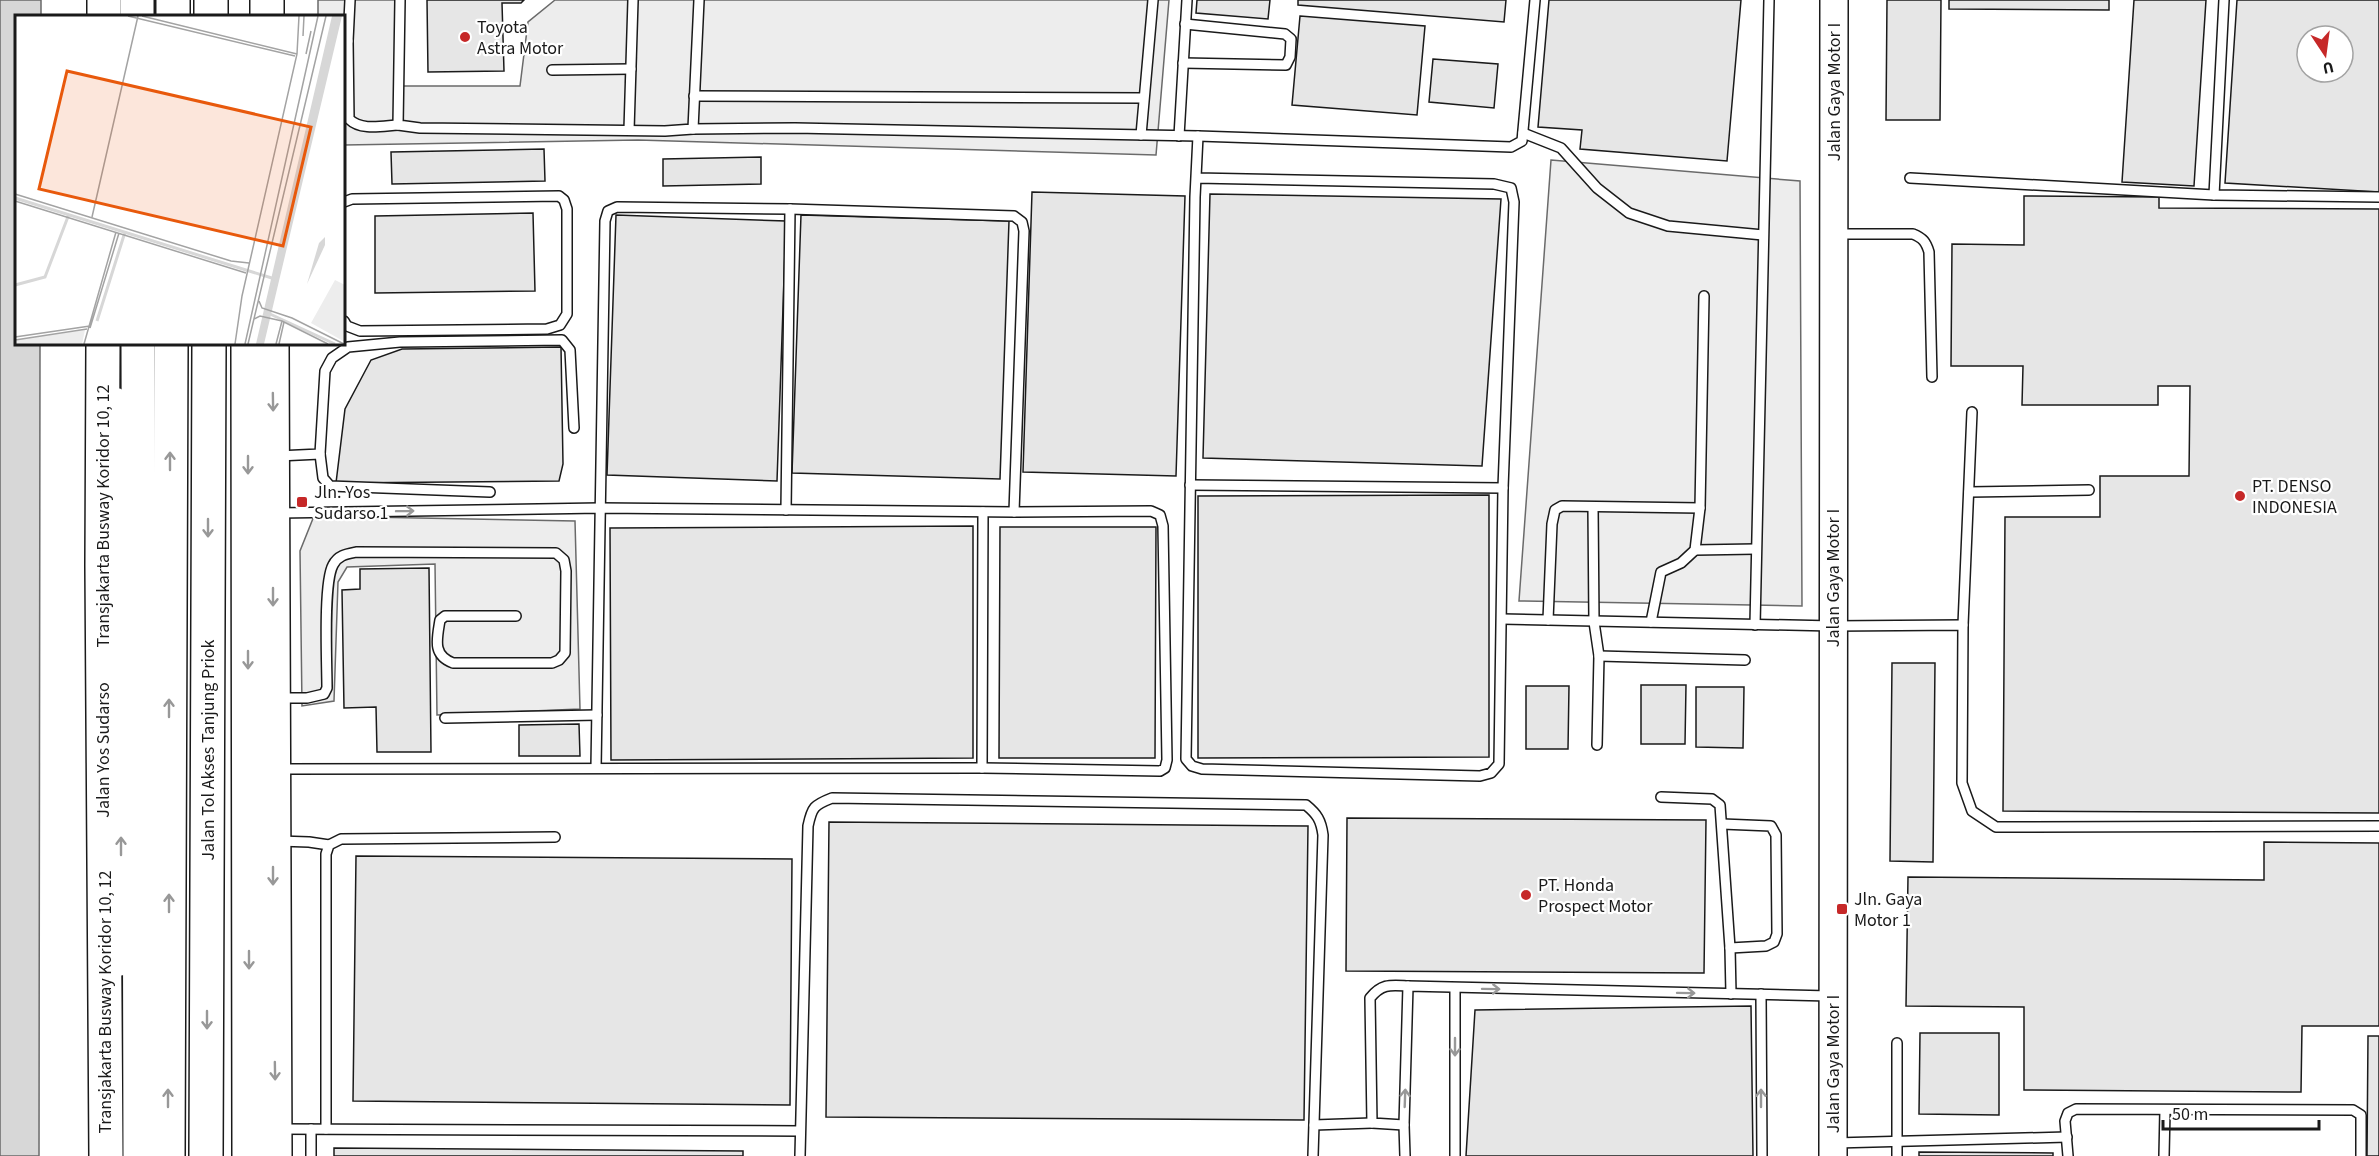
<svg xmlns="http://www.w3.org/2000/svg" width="2379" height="1156" font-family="'Source Sans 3',sans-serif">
<rect width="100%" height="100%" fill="#fff"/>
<g fill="#ededed" stroke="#6a6a6a" stroke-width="1.5">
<path d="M 318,0 L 403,0 L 402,86 L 520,86 L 528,22 L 555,0 L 1169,0 L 1156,155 L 638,140 L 344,145 L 344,16 L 318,16 Z"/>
<path d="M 1551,160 L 1800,181 L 1802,606 L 1519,601 Z"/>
<path d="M 314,516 L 575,521 L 580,709 L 437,715 L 435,564 L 347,567 L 338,582 L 334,701 L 302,706 L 300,551 Z"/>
</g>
<path fill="#d7d7d7" stroke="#6a6a6a" stroke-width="1.5" d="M 0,0 L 41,0 L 41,16 L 16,16 L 16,344 L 40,344 L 39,1156 L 0,1156 Z"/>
<g fill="#e6e6e6" stroke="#1a1a1a" stroke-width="1.5" fill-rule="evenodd">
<path d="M 427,0 L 524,0 L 521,3 L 502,3 L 504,71 L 428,72 Z"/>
<path d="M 1197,0 L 1270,0 L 1268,19 L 1196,13 Z"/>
<path d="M 1298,0 L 1506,0 L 1504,22 L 1298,5 Z"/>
<path d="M 1549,0 L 1741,0 L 1727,161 L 1580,149 L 1582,130 L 1538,127 Z"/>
<path d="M 1887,0 L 1941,0 L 1940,120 L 1886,120 Z"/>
<path d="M 1949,0 L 2109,0 L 2109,10 L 1949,9 Z"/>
<path d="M 2134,0 L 2206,0 L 2194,186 L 2122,182 Z"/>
<path d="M 2237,0 L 2379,0 L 2379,192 L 2225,183 ZM 2307,36 L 2343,36 L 2343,72 L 2307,72 Z"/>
<path d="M 1300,16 L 1425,26 L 1417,115 L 1292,105 Z"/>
<path d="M 1433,59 L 1498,64 L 1494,108 L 1429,102 Z"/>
<path d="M 544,149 L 545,181 L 392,184 L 391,152 Z"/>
<path d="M 761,157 L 761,184 L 663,186 L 663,159 Z"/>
<path d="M 1032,192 L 1185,196 L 1176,476 L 1023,472 Z"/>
<path d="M 1210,194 L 1501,199 L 1482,466 L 1203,458 Z"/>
<path d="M 2024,196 L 2159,197 L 2159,208 L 2379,209 L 2379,813 L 2003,811 L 2005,517 L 2100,517 L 2100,476 L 2189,476 L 2190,386 L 2158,386 L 2158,405 L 2022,405 L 2023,366 L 1951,366 L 1952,244 L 2024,245 Z"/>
<path d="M 533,213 L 535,291 L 375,293 L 375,216 Z"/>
<path d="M 616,215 L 786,221 L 777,481 L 607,475 Z"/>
<path d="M 801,215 L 1009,221 L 1000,479 L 792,473 Z"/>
<path d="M 561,347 L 563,464 L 559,481 L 336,483 L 345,409 L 371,360 L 402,349 Z"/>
<path d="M 1489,495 L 1489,757 L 1198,758 L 1198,496 Z"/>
<path d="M 973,526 L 973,758 L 611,760 L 610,528 Z"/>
<path d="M 1000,527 L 1156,527 L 1155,758 L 999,758 Z"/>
<path d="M 429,568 L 431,752 L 377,752 L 376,707 L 344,708 L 342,590 L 360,589 L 360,569 Z"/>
<path d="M 1892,663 L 1935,663 L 1933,862 L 1890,861 Z"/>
<path d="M 1641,685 L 1686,685 L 1685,744 L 1641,744 Z"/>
<path d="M 1526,686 L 1569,686 L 1568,749 L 1526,749 Z"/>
<path d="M 1696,687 L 1744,687 L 1743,748 L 1696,747 Z"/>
<path d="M 579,724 L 580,756 L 519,756 L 519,725 Z"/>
<path d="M 1347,818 L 1706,820 L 1704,973 L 1346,971 Z"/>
<path d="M 829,822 L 1308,826 L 1304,1120 L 826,1117 Z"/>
<path d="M 2264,842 L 2379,843 L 2379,1026 L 2302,1026 L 2301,1092 L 2024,1090 L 2024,1007 L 1906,1006 L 1908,877 L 2264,880 Z"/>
<path d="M 356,856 L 792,859 L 790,1105 L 353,1101 Z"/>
<path d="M 1751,1006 L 1753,1156 L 1466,1156 L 1475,1010 Z"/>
<path d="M 1920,1033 L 1999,1033 L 1999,1115 L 1919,1114 Z"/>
<path d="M 2368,1036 L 2379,1036 L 2379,1156 L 2367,1156 Z"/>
<path d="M 334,1148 L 743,1151 L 743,1156 L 334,1156 Z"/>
<path d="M 1919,1152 L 2053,1153 L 2053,1156 L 1919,1156 Z"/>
</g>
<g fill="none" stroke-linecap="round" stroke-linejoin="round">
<g stroke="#1a1a1a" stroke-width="12">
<g id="lane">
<path d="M 400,0 L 398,125 L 420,128 L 665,131 L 693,129 L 699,0"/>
<path d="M 344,41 L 348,41 L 350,0"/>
<path d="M 348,41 L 349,119 C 361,131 382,126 398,125"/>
<path d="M 1183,63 L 1286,65 L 1290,57 L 1291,39 L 1285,34 L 1185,24"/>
<path d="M 552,70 L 631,69"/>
<path d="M 694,96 L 1143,98"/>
<path d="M 693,129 L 795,128 L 1198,136 L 1511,147 L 1522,141 L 1535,0"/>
<path d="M 629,130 L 633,0"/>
<path d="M 1523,133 L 1561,148 L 1597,188 L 1629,213 L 1668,226 L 1763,235"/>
<path d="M 1141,135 L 1153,0"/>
<path d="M 1179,136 L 1187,0"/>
<path d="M 1196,178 L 1494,184 L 1511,188 L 1514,202 L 1503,488 L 1499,764 L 1491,773 L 1480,776 L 1202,769 L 1192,766 L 1186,759 L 1195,197 L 1198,136"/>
<path d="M 1910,178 L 2214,195 L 2379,197"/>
<path d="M 2214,195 L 2224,0"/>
<path d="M 344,202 L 352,199 L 559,196 L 564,200 L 567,209 L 567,314 L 560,325 L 547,329 L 360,331 L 347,326 L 344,321"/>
<path d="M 1836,234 L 1913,234 C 1923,238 1926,242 1929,252 L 1932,377"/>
<path d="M 119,393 L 121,971"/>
<path d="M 320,454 L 323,478 L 330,486 L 490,492"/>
<path d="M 278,456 L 320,454 L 325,371 L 332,358 L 348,347 L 400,342 L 562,340 L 570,350 L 574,428"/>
<path d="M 1190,485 L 1503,488"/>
<path d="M 1969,492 L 2089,490"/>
<path d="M 1593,507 L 1594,622 L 1599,656 L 1597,745"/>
<path d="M 786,510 L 790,209"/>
<path d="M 1695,550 L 1756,549"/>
<path d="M 1502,619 L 1833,626 L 1963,625 L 1962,783 L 1972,811 L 1996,827 L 2379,826"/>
<path d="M 1548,620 L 1552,524 L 1555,510 L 1562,506 L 1700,508"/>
<path d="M 1651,622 L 1661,572 L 1681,563 L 1695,550 L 1700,508 L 1704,296"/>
<path d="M 1755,625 L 1769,0"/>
<path d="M 1963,625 L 1972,412"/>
<path d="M 1599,656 L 1745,660"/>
<path d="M 279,698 L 307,698 L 324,694 L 327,688 C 327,664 323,583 333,565 C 338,555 347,554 357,552 L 556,553 L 564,560 L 566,571 L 565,653 L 559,660 L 552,663 L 453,663 C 432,655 437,639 440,620 L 445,616 L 516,616"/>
<path d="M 445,718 L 597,715"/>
<path d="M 596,768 L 605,221 L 608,211 L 617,207 L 790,209 L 1014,216 L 1022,222 L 1024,231 L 1014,512"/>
<path d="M 982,768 L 983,512"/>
<path d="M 278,769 L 982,768 L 1160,771 L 1165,768 L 1167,760 L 1163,526 L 1160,515 L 1151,511 L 1014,512 L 600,508 L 279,513"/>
<path d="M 1661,797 L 1712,799 L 1720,805 L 1730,948 L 1731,994"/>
<path d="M 1722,824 L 1771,826 L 1776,835 L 1777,934 L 1774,942 L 1766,946 L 1730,948"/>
<path d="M 279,841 L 309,842 L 329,845"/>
<path d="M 1455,989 L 1455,1156"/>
<path d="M 1761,994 L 1762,1156"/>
<path d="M 1897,1043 L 1897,1156"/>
<path d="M 1314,1125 L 1372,1123"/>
<path d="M 1404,1125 L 1372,1123 L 1370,998 C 1382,983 1391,985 1408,986"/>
<path d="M 280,1129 L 800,1131"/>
<path d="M 311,1129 L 311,1156"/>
<path d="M 326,1129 L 326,854 L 329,845 L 341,839 L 555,837"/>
<path d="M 1835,1143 L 2067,1137"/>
<path d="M 800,1156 L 808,826 C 812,807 814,805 832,798 L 1306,805 C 1317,814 1321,820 1323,835 L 1313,1156"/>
<path d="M 1405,1156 L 1404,1125 L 1408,986 L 1830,996"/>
<path d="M 2068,1156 L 2065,1121 L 2068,1113 L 2076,1109 L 2353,1110 L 2361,1115 L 2361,1156"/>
<path d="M 2164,1156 L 2165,1110"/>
</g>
</g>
<g stroke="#1a1a1a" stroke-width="30">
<path id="secondary" d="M 1833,1156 L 1834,0"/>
</g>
<g stroke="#1a1a1a" stroke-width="36">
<g id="highway">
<path d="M 137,0 L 137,16"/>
<path d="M 267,0 L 267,16"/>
<path d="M 104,16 L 104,0"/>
<path d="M 173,16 L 173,0"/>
<path d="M 211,16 L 211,0"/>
<path d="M 103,344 L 102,566 L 106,1156"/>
<path d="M 138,344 L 140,1156"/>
<path d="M 248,344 L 249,1156"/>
<path d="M 272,344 L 275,1156"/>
<path d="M 168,1156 L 171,344"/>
<path d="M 206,1156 L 209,344"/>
</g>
</g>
<use href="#lane" stroke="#fff" stroke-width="9"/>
<use href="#secondary" stroke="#fff" stroke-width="27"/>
<use href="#highway" stroke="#fff" stroke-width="33"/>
</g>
<defs><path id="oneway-shaft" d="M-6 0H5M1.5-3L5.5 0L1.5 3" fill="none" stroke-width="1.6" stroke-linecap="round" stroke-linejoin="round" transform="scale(1.5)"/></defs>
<g stroke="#989898">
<use href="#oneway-shaft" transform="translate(273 402) rotate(89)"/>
<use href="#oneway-shaft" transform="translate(170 461) rotate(-90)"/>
<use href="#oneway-shaft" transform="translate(248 465) rotate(90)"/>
<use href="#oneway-shaft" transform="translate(405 511) rotate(-1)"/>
<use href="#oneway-shaft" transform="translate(208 528) rotate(90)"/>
<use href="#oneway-shaft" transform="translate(273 597) rotate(90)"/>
<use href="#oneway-shaft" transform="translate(248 660) rotate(90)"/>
<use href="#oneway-shaft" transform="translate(169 708) rotate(-90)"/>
<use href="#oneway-shaft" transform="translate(121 846) rotate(-90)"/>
<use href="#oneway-shaft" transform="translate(273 876) rotate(90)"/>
<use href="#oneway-shaft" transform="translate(169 903) rotate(-90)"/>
<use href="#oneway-shaft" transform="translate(249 960) rotate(90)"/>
<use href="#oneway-shaft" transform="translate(1491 989) rotate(1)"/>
<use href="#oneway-shaft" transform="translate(1686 993) rotate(1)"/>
<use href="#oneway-shaft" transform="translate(207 1020) rotate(90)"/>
<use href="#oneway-shaft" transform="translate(1455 1047) rotate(90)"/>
<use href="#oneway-shaft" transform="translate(275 1071) rotate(89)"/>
<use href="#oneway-shaft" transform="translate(168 1098) rotate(-90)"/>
<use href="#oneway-shaft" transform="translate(1405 1098) rotate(-88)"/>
<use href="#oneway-shaft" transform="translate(1761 1098) rotate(-90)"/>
</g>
<g fill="#c62828" stroke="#fff" stroke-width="2">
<circle cx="465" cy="37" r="6"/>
<circle cx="2240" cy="496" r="6"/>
<rect x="296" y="496" width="12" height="12" rx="3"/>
<circle cx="1526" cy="895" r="6"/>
<rect x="1836" y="903" width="12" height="12" rx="3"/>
</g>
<g text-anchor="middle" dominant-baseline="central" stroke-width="4.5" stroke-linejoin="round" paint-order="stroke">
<g font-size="18" fill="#1a1a1a" stroke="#fff" text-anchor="start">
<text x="477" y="27">Toyota<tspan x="477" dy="21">Astra Motor</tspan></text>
<text x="2252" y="486">PT. DENSO<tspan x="2252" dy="21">INDONESIA</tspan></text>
<text x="314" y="492">Jln. Yos<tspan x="314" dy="21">Sudarso 1</tspan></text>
<text x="1538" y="885">PT. Honda<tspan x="1538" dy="21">Prospect Motor</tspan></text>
<text x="1854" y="899">Jln. Gaya<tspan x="1854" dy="21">Motor 1</tspan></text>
</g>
<g font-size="18" fill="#1a1a1a" stroke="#fff">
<text transform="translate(1834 92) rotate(-90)">Jalan Gaya Motor I</text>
<text transform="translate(103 516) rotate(-90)">Transjakarta Busway Koridor 10, 12</text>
<text transform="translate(1833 578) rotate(-90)">Jalan Gaya Motor I</text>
<text transform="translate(103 750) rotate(-90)">Jalan Yos Sudarso</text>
<text transform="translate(208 750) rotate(-90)">Jalan Tol Akses Tanjung Priok</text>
<text transform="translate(105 1002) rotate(-90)">Transjakarta Busway Koridor 10, 12</text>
<text transform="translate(1833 1064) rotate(-90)">Jalan Gaya Motor I</text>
</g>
</g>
<g transform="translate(15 15)">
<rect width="330" height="330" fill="#fff"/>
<path d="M 320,265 L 330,270 L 330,327 L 296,308 ZM 70,315 L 67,329 L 0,329 L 0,325 Z" fill="#ededed"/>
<path d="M 317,1 L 327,1 L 249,329 L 241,329 ZM 310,222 L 310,230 L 292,269 L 304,228 Z" fill="#d7d7d7"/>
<path fill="none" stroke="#d7d7d7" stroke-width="3" d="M 0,183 L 260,264M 0,270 L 30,262 L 54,199M 255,299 L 320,329M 82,306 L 110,217"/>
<path fill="none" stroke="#a3a3a3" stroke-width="1.5" d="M 113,1 L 280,41M 127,1 L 282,39M 288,21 L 289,1M 291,39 L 296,16M 0,179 L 216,246 L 234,248M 0,186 L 231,258M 77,202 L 123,1M 244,286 L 247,293 L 277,303 L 329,329M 239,304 L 245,301 L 267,306 L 313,329M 75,313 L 104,218M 0,322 L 75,311M 0,325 L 72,314M 69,329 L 101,217M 220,329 L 227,281 L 282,39 L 284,1M 230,329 L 303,1M 233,329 L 311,1M 261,329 L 267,306M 264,329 L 269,307"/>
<path fill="#e8590c" fill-opacity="0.15" stroke="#e8590c" stroke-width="3" d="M 52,56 L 296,112 L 268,231 L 24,174 Z"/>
<rect width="330" height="330" fill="none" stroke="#1a1a1a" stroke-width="3"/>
</g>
<g transform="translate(2325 54) rotate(167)"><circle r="28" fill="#ffffff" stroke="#a3a3a3" stroke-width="1.5"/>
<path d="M0-4.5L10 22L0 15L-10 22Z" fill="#c62828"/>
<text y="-9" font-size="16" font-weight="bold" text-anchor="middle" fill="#1a1a1a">U</text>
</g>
<path d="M2163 1120v9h156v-9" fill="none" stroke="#1a1a1a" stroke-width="3"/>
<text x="2172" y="1120" font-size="18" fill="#1a1a1a" stroke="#ffffff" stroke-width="4.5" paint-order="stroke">50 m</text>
</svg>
